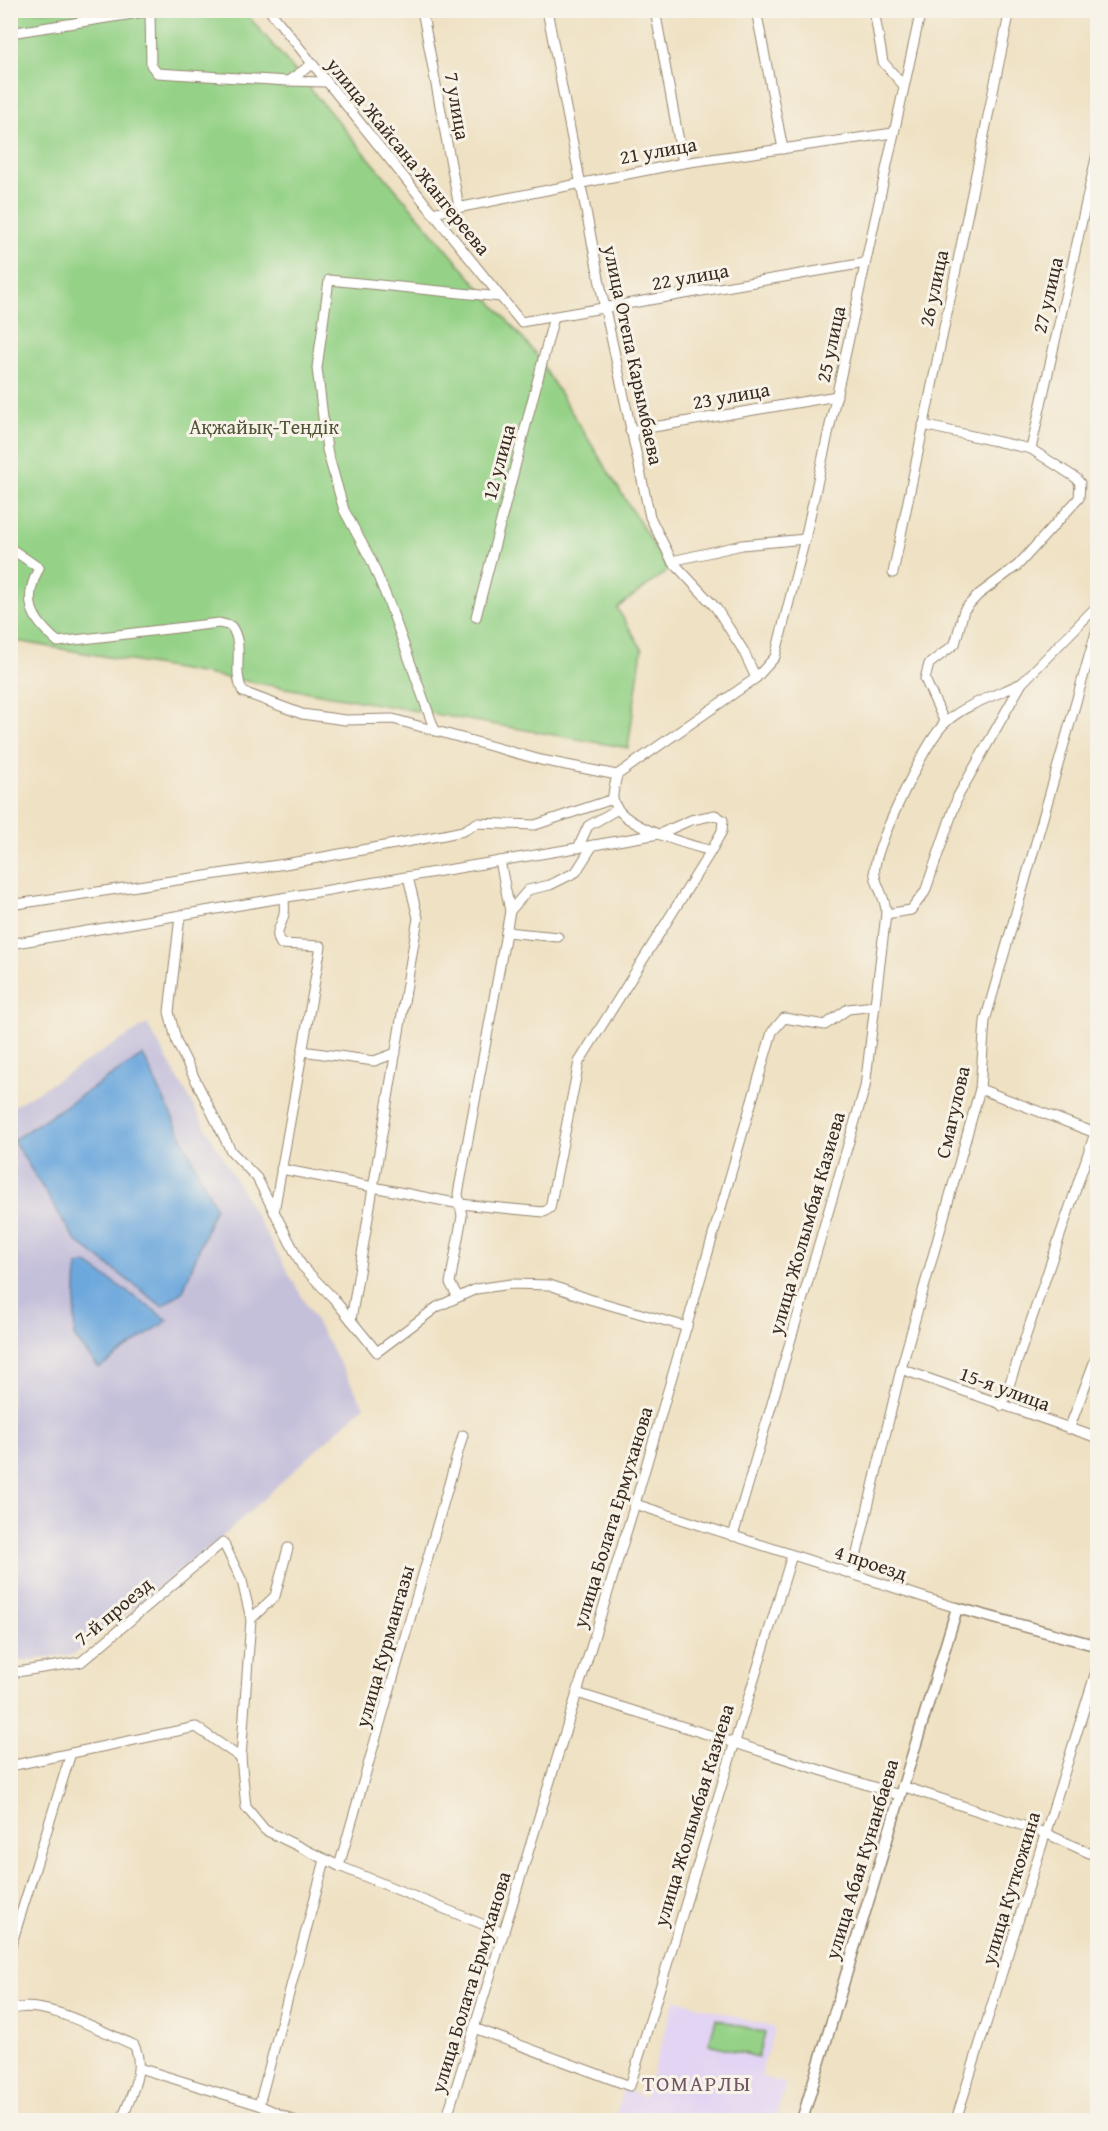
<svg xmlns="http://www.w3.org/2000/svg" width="1108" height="2131" font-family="'Gentium Book Plus',serif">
<rect width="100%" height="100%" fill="#f7f3e8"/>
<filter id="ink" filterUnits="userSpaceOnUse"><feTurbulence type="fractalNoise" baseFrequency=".0167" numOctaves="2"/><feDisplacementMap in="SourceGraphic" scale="12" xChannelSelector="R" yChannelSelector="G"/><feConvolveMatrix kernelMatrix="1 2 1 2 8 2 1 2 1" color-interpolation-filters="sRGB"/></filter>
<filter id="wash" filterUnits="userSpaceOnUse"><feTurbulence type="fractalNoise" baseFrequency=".008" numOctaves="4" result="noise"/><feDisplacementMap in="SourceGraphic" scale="24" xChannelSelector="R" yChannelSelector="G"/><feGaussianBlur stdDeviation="1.35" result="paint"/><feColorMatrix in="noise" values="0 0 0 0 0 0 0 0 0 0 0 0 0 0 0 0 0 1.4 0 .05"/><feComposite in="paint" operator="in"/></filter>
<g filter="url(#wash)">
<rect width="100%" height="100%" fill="#efe1c3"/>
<path fill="#e2d4f3" d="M 675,1999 L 775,2028 L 760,2076 L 786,2084 L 775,2120 L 756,2116 L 754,2120 L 615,2120 L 623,2089 L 645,2097 Z"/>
<path fill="#c5c0da" d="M 147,1024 L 364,1406 L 220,1539 L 74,1654 L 11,1662 L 11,1108 Z"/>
<g fill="#95d287" stroke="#687e52" stroke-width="1.5">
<path d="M 10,11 L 244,11 L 535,353 L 669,570 L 617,608 L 642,649 L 628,748 L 11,640 Z"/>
<path d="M 716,2019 L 765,2033 L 758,2057 L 709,2044 Z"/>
</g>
<g fill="#6da8dd" stroke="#54697e" stroke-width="1.5">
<path d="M 143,1055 L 215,1207 L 183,1291 L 162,1306 L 75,1240 L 13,1140 Z"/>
<path d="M 86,1263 L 168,1320 L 99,1368 L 74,1337 L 77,1266 Z"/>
</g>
</g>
<g filter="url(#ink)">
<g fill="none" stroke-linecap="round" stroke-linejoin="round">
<g stroke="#958670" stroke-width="11">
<g id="minor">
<path d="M 269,10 L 521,322 L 865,263"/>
<path d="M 422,10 L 459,207"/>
<path d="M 547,10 L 605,309 L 650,517 L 672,561 L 716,608 L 743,650 L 756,678"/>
<path d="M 655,10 L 683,163"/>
<path d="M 756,10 L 783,149"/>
<path d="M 874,10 L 883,62 L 904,86"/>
<path d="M 150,12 L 151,65 L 157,73 L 288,81 L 311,65"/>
<path d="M 10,33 L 158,10"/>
<path d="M 288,81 L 325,82"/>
<path d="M 432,213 L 683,163 L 893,133"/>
<path d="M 923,425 L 1031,449 L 1076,478 L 1080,483 L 1079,498 L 1018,565 L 978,595 L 964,610 L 955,644 L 929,664 L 925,679 L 945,723"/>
<path d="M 630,431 L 837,396"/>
<path d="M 1031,449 L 1098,149"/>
<path d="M 10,548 L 39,568 C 22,601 31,619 58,642 L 219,623 L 231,626 C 246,647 231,670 243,692 L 302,714 L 345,720 L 393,719 L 541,760 L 617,775 L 756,678 L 775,657 L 805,539 L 921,10"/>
<path d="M 672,561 L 742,545 L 805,539"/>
<path d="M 893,573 L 1010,10"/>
<path d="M 476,617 L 554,317"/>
<path d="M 435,731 L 389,603 L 371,560 L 344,510 L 327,450 L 317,368 L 329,280 L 501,297"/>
<path d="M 617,775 C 616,782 612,792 613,799 C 618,827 688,844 711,851"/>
<path d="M 578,848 L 588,826 L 618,809"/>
<path d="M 10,905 L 285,864 L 444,835 L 463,831 L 477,823 L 535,825 L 613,799"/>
<path d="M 510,911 L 528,890 L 550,885 L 576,872 L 593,845"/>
<path d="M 886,914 C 887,896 872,883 875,866 C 880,838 925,742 945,723 C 965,704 997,695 1022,683"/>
<path d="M 180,916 L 169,1012 L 177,1043 L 231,1151 L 257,1178 L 302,1266 L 333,1298 L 377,1352 L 437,1307 L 476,1289 L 511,1284 L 550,1285 L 589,1299 L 687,1327"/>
<path d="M 506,932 L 558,937"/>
<path d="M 10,944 L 659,834 L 691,820 L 715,815 L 723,820 L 722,831 L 711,851 L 579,1062 L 550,1208 L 544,1212 L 460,1204 L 281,1169"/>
<path d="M 302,1051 L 374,1061 L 396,1053"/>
<path d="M 980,1089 L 1098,1134"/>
<path d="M 274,1212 L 321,946 L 281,944 C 273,932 282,926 284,914 C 285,909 284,903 284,898"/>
<path d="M 458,1297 L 450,1283 L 462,1216 L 458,1194 L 510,911 L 500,861"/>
<path d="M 351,1320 L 418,918 L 408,877"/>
<path d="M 901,1369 L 1098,1438"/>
<path d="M 1002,1406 L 1095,1133"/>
<path d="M 1069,1429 L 1098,1352"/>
<path d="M 635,1504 L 957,1608"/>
<path d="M 733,1536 L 865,1087 L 886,914 L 911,910 L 925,892 L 958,796 L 1022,683 L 1098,605"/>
<path d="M 852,1574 L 901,1369 L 980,1089 L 985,1021 L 1098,625"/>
<path d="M 251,1619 L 275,1596 L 288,1548"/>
<path d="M 10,1673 L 81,1662 L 223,1542 L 242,1581 L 251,1619 L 241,1758 L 246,1807 L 265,1830 L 339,1866 L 504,1933"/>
<path d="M 577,1693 L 899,1795"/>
<path d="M 10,1766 L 196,1727 L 241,1758"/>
<path d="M 902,1786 L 1045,1833 L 1098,1857"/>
<path d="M 339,1866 L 463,1435"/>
<path d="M 10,1949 L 71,1753"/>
<path d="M 10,2010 C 42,1997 102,2032 134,2045 C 146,2068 130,2097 122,2120"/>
<path d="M 474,2028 L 630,2086 L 792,1555"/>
<path d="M 139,2068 L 259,2105 L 293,2120"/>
<path d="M 259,2105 L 325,1860"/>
<path d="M 446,2120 L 635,1504 L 772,1032 L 784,1018 L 825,1025 L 848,1009 L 875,1006"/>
<path d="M 956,2120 L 1098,1665"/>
</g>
</g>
<g stroke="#958670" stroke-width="13">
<path id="tertiary" d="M 802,2120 L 957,1608 L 1098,1646"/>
</g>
<use href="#minor" stroke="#fff" stroke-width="9"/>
<use href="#tertiary" stroke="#fff" stroke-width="10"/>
</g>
</g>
<g text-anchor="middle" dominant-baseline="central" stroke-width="6" stroke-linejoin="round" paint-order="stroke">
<g font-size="20" fill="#3b2a1e" stroke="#f7f3e8">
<text transform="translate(458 106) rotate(80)">7 улица</text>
<text transform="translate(658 150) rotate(-10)">21 улица</text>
<text transform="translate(409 156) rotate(51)">улица Жайсана Жангереева</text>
<text transform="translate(690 276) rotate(-10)">22 улица</text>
<text transform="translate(933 288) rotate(-78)">26 улица</text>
<text transform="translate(1047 295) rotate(-77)">27 улица</text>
<text transform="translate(830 344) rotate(-78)">25 улица</text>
<text transform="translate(634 355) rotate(78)">улица Отепа Карымбаева</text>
<text transform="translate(731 395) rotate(-10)">23 улица</text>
<text transform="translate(498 462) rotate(-75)">12 улица</text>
<text transform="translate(952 1112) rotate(-77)">Смагулова</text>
<text transform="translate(806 1223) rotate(-74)">улица Жолымбая Казиева</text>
<text transform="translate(1005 1388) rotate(20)">15-я улица</text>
<text transform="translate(612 1517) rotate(-73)">улица Болата Ермуханова</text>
<text transform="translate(871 1562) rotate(18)">4 проезд</text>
<text transform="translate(113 1611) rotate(-40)">7-й проезд</text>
<text transform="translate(384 1646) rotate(-74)">улица Курмангазы</text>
<text transform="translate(693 1815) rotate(-73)">улица Жолымбая Казиева</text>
<text transform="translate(861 1859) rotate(-73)">улица Абая Кунанбаева</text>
<text transform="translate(1010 1888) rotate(-73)">улица Куткожина</text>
<text transform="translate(470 1982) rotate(-73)">улица Болата Ермуханова</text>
</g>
<g font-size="20" fill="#525438" stroke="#f7f3e8">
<text x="264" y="426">Ақжайық-Теңдік</text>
</g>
<g font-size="22" letter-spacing="1.5" fill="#725666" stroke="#f7f3e8">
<text x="697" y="2083">ТОМАРЛЫ</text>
</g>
</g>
<rect width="1108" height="2131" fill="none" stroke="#f7f3e8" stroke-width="36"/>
</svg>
